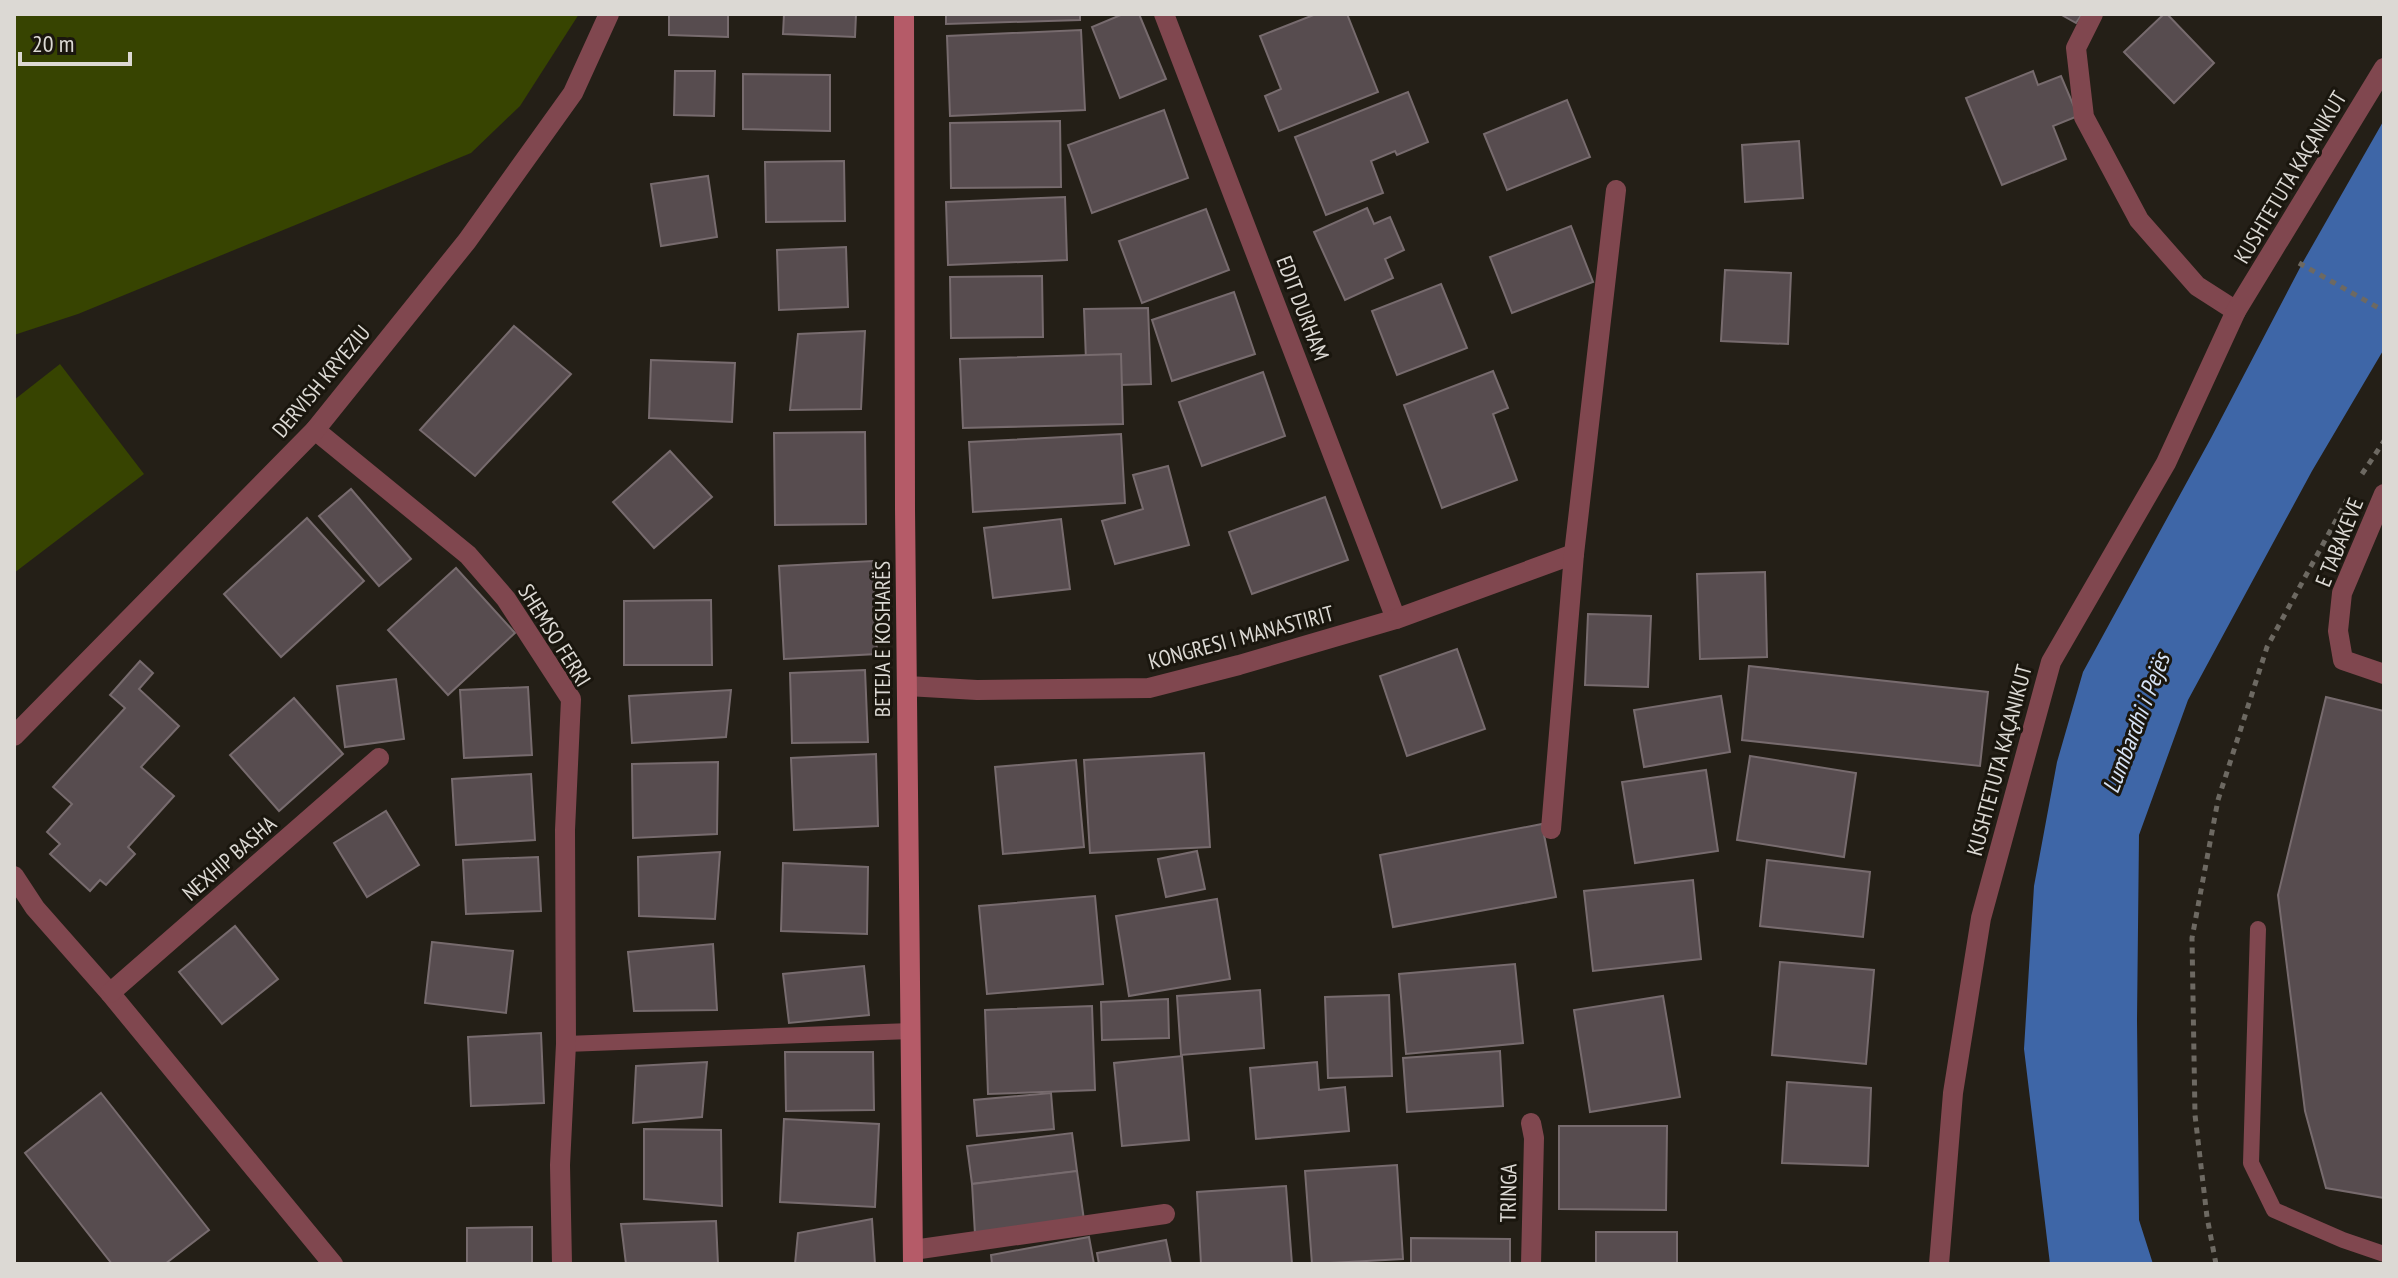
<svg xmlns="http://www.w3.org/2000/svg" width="2398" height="1278" font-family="'PT Sans Narrow',sans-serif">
<rect width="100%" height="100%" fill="#241f17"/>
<g fill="#374401">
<path d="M 14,14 L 579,14 L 520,106 L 471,153 L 78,314 L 14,335 Z"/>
<path d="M 60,364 L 144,474 L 14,573 L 14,400 Z"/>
</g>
<path fill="#3e66a7" d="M 2384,120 L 2384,349 L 2312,471 L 2188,700 L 2139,835 L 2137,1020 L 2139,1220 L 2153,1264 L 2050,1264 L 2024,1049 L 2034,886 L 2057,762 L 2083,672 L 2211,438 L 2303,262 Z"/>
<g fill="#574c4f" stroke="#776b6e" stroke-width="2">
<path d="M 669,14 L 728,14 L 728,37 L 669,35 Z"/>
<path d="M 784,14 L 856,14 L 855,37 L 783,34 Z"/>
<path d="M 946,14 L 1080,14 L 1080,20 L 946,24 Z"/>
<path d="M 1123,14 L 1139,14 L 1166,79 L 1120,98 L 1092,27 Z"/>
<path d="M 1316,14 L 1347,14 L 1378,92 L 1279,131 L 1265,96 L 1281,89 L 1260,36 Z"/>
<path d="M 2060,14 L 2082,14 L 2076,23 Z"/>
<path d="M 2164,14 L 2167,14 L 2214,63 L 2174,103 L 2124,52 Z"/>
<path d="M 1081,30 L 1085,110 L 950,116 L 947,36 Z"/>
<path d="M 675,71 L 715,71 L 714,116 L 674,115 Z"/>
<path d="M 2033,71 L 2038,85 L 2061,76 L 2078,116 L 2053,126 L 2066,159 L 2002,185 L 1966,98 Z"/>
<path d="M 743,74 L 830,75 L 830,131 L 743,129 Z"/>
<path d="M 1408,92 L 1428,142 L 1397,155 L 1395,151 L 1371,161 L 1383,193 L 1326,215 L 1295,137 Z"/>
<path d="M 1567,100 L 1590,157 L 1507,190 L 1484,134 Z"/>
<path d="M 1164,110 L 1188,178 L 1092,213 L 1068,145 Z"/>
<path d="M 1060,121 L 1061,187 L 951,188 L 950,123 Z"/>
<path d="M 1799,141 L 1803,198 L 1745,202 L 1742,145 Z"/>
<path d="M 844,161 L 845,221 L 766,222 L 765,162 Z"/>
<path d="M 708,176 L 717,237 L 661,246 L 651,184 Z"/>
<path d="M 1065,197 L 1067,260 L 948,265 L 946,202 Z"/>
<path d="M 1367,208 L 1374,224 L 1390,217 L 1404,250 L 1385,259 L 1393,278 L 1345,300 L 1314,232 Z"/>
<path d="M 1206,209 L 1229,270 L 1142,303 L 1119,241 Z"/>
<path d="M 1571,226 L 1593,282 L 1512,313 L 1490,257 Z"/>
<path d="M 846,247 L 848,307 L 779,310 L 777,250 Z"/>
<path d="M 1725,270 L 1791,273 L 1788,344 L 1721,341 Z"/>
<path d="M 1042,276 L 1043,337 L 951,338 L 950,277 Z"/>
<path d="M 1441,284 L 1467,348 L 1397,375 L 1372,311 Z"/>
<path d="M 1234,292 L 1255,354 L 1172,381 L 1152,320 Z"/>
<path d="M 1148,308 L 1151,384 L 1087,386 L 1084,309 Z"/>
<path d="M 514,326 L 571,374 L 475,476 L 420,430 Z"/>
<path d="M 865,331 L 861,409 L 790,410 L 798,334 Z"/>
<path d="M 1121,354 L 1123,424 L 963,428 L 960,359 Z"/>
<path d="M 651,360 L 735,363 L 732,422 L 649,418 Z"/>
<path d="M 1493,371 L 1508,408 L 1493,414 L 1517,480 L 1442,508 L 1404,405 Z"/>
<path d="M 1263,372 L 1285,436 L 1202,466 L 1179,402 Z"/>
<path d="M 865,432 L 866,524 L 775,525 L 774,433 Z"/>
<path d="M 1121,434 L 1125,503 L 973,512 L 969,442 Z"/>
<path d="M 670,451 L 712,497 L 654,548 L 613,502 Z"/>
<path d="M 1168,466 L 1189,545 L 1115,564 L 1102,521 L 1143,509 L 1133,475 Z"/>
<path d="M 351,489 L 411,559 L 379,586 L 319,516 Z"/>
<path d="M 1325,497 L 1348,560 L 1252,594 L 1229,532 Z"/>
<path d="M 307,518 L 364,581 L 281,657 L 224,594 Z"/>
<path d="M 1061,519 L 1070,589 L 993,598 L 984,528 Z"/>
<path d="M 873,561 L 877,654 L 784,659 L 779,566 Z"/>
<path d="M 456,568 L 515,633 L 448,695 L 388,630 Z"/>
<path d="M 1765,572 L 1767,657 L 1700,659 L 1697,574 Z"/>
<path d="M 711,600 L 712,665 L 624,665 L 624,601 Z"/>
<path d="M 1588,614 L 1651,616 L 1648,687 L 1585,685 Z"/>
<path d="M 1457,649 L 1485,729 L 1407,756 L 1380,676 Z"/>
<path d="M 140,661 L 153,673 L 139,689 L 179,726 L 141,767 L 174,796 L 128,847 L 135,854 L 106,885 L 100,880 L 90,891 L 50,854 L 60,844 L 47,832 L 72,804 L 53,787 L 125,708 L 110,695 Z"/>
<path d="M 1749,666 L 1988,692 L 1980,766 L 1742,740 Z"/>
<path d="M 865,670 L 868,742 L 792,743 L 790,673 Z"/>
<path d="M 396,679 L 404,739 L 345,747 L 337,686 Z"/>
<path d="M 528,687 L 532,755 L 464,758 L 460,690 Z"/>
<path d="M 731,690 L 726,737 L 632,743 L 629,696 Z"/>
<path d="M 1721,696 L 1730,752 L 1644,767 L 1634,710 Z"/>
<path d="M 2326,697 L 2384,711 L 2384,1198 L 2326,1188 L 2305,1111 L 2278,895 Z"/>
<path d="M 294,698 L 343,754 L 279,811 L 230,755 Z"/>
<path d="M 1204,753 L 1210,847 L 1090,853 L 1084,760 Z"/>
<path d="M 876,754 L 878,826 L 794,830 L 791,758 Z"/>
<path d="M 1750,756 L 1856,773 L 1844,857 L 1737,840 Z"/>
<path d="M 1076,760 L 1084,847 L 1003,854 L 995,767 Z"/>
<path d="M 718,762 L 717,834 L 633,838 L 632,764 Z"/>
<path d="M 1706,770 L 1718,851 L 1635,863 L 1622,782 Z"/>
<path d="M 531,774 L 535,840 L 456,845 L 452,779 Z"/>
<path d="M 386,811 L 419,865 L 367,897 L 334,843 Z"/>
<path d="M 1542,824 L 1556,897 L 1393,927 L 1380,855 Z"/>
<path d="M 1197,851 L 1205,889 L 1166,897 L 1158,859 Z"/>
<path d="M 720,852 L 715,919 L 639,916 L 638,857 Z"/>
<path d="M 538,857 L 541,911 L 466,914 L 463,860 Z"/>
<path d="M 1767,860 L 1870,872 L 1863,937 L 1760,926 Z"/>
<path d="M 783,863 L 868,867 L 867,934 L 781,931 Z"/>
<path d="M 1693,880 L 1701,959 L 1593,971 L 1584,891 Z"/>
<path d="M 1095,896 L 1103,984 L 987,994 L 979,906 Z"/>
<path d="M 1217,899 L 1230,979 L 1129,996 L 1116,916 Z"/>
<path d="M 235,926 L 278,979 L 222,1024 L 179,972 Z"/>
<path d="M 432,942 L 513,951 L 506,1013 L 425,1003 Z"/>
<path d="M 713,944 L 717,1010 L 634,1011 L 628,952 Z"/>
<path d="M 1780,962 L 1874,970 L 1866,1064 L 1772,1055 Z"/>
<path d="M 1515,964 L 1523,1043 L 1406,1054 L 1399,974 Z"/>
<path d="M 864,966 L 869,1015 L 789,1023 L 783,974 Z"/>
<path d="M 1260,990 L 1264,1048 L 1181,1055 L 1177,996 Z"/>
<path d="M 1389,995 L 1392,1076 L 1328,1078 L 1325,997 Z"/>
<path d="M 1663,996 L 1680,1097 L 1590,1112 L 1574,1010 Z"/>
<path d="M 1168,999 L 1169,1038 L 1102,1040 L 1101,1002 Z"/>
<path d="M 1092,1006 L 1095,1090 L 988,1094 L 985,1010 Z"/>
<path d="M 541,1033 L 544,1103 L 471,1106 L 468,1037 Z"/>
<path d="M 1500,1051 L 1503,1106 L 1407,1112 L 1403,1058 Z"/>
<path d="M 785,1052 L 873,1052 L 874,1110 L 786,1111 Z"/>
<path d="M 1182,1056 L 1189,1140 L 1122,1146 L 1114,1063 Z"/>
<path d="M 707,1062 L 702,1117 L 633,1123 L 636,1066 Z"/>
<path d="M 1317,1062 L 1319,1090 L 1345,1087 L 1349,1131 L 1256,1139 L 1250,1068 Z"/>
<path d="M 1787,1082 L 1871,1088 L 1868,1166 L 1782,1163 Z"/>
<path d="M 101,1093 L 209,1230 L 165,1264 L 112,1264 L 25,1153 Z"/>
<path d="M 1051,1093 L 1054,1129 L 977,1136 L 974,1100 Z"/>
<path d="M 784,1119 L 879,1124 L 875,1207 L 780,1202 Z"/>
<path d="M 1559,1126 L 1667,1126 L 1666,1210 L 1559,1209 Z"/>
<path d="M 644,1129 L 721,1130 L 722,1206 L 644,1199 Z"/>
<path d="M 1072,1133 L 1077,1171 L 972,1184 L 967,1146 Z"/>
<path d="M 1397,1165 L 1403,1259 L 1312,1264 L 1305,1171 Z"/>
<path d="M 1077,1171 L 1084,1220 L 975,1234 L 972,1184 Z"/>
<path d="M 1286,1186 L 1292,1264 L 1201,1264 L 1197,1192 Z"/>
<path d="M 872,1219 L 875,1264 L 795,1264 L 798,1233 Z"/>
<path d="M 716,1221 L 718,1264 L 626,1264 L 621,1224 Z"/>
<path d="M 532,1227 L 532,1264 L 467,1264 L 467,1228 Z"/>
<rect x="1596" y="1232" width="81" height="32"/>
<path d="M 1089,1237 L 1094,1264 L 992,1264 L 991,1255 Z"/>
<path d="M 1411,1238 L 1510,1239 L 1510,1264 L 1411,1264 Z"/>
<path d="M 1166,1240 L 1171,1264 L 1099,1264 L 1097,1253 Z"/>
</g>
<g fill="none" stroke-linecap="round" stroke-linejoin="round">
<g stroke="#6d6962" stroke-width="5" stroke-dasharray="6 6" stroke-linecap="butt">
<path d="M 2299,263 L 2384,311"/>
<path d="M 2362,474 L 2384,441"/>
<path d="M 2216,1264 L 2207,1217 L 2195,1115 L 2192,938 L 2218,800 L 2267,647 L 2347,500"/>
</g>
<g stroke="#80474f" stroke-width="16">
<path d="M 2258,929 L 2251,1163 L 2274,1210 L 2343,1240 L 2384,1254"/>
<path d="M 566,1044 L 911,1031"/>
</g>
<g stroke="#80474f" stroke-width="20">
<path d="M 1164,14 L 1396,619"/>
<path d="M 2093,14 L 2076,48 L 2084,117 L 2139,220 L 2197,286 L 2236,311"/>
<path d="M 315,430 L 468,555 L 506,599 L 571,699 L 565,830 L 566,1044 L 560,1165 L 562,1264"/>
<path d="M 2384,494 L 2342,593 L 2338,631 L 2343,660 L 2384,674"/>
<path d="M 907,686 L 977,690 L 1149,688 L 1239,665 L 1396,619 L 1574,554"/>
<path d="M 14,736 L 315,430 L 467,241 L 573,93 L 609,14"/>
<path d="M 1551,829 L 1574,554 L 1616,190"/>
<path d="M 14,876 L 35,908 L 110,993 L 333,1264"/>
<path d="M 110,993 L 379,758"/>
<path d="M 1531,1123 L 1534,1138 L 1531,1264"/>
<path d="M 913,1250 L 1165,1214"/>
<path d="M 1939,1264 L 1953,1093 L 1981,918 L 2051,662 L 2166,463 L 2236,311 L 2384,68"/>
</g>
<path stroke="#b55b68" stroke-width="20" d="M 904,14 L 905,509 L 913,1264"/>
</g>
<g text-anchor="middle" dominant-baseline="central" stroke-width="6" stroke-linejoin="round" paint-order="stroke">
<g font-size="22" fill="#dcd9d4" stroke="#1a160e">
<text transform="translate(2290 177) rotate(-59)">KUSHTETUTA KAÇANIKUT</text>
<text transform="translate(1303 308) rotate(69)">EDIT DURHAM</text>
<text transform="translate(321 381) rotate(-50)">DERVISH KRYEZIU</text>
<text transform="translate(2339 542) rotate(-68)">E TABAKEVE</text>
<text transform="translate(555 635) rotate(58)">SHEMSO FERRI</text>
<text transform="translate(1241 637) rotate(-15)">KONGRESI I MANASTIRIT</text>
<text transform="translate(882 639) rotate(-90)">BETEJA E KOSHARËS</text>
<text transform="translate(1999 760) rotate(-75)">KUSHTETUTA KAÇANIKUT</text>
<text transform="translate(229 858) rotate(-41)">NEXHIP BASHA</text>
<text transform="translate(1508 1193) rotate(-89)">TRINGA</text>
</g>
<g font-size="24" font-style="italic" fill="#d8e4f7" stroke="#1a160e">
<text transform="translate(2136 723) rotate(-69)">Lumbardhi i Pejës</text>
</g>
</g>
<rect width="2398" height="1278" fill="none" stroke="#dcd9d4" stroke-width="32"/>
<path d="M20 52v12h110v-12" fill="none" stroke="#dcd9d4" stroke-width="4"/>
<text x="32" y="52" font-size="24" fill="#dcd9d4" stroke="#1a160e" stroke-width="6" paint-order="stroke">20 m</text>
</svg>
